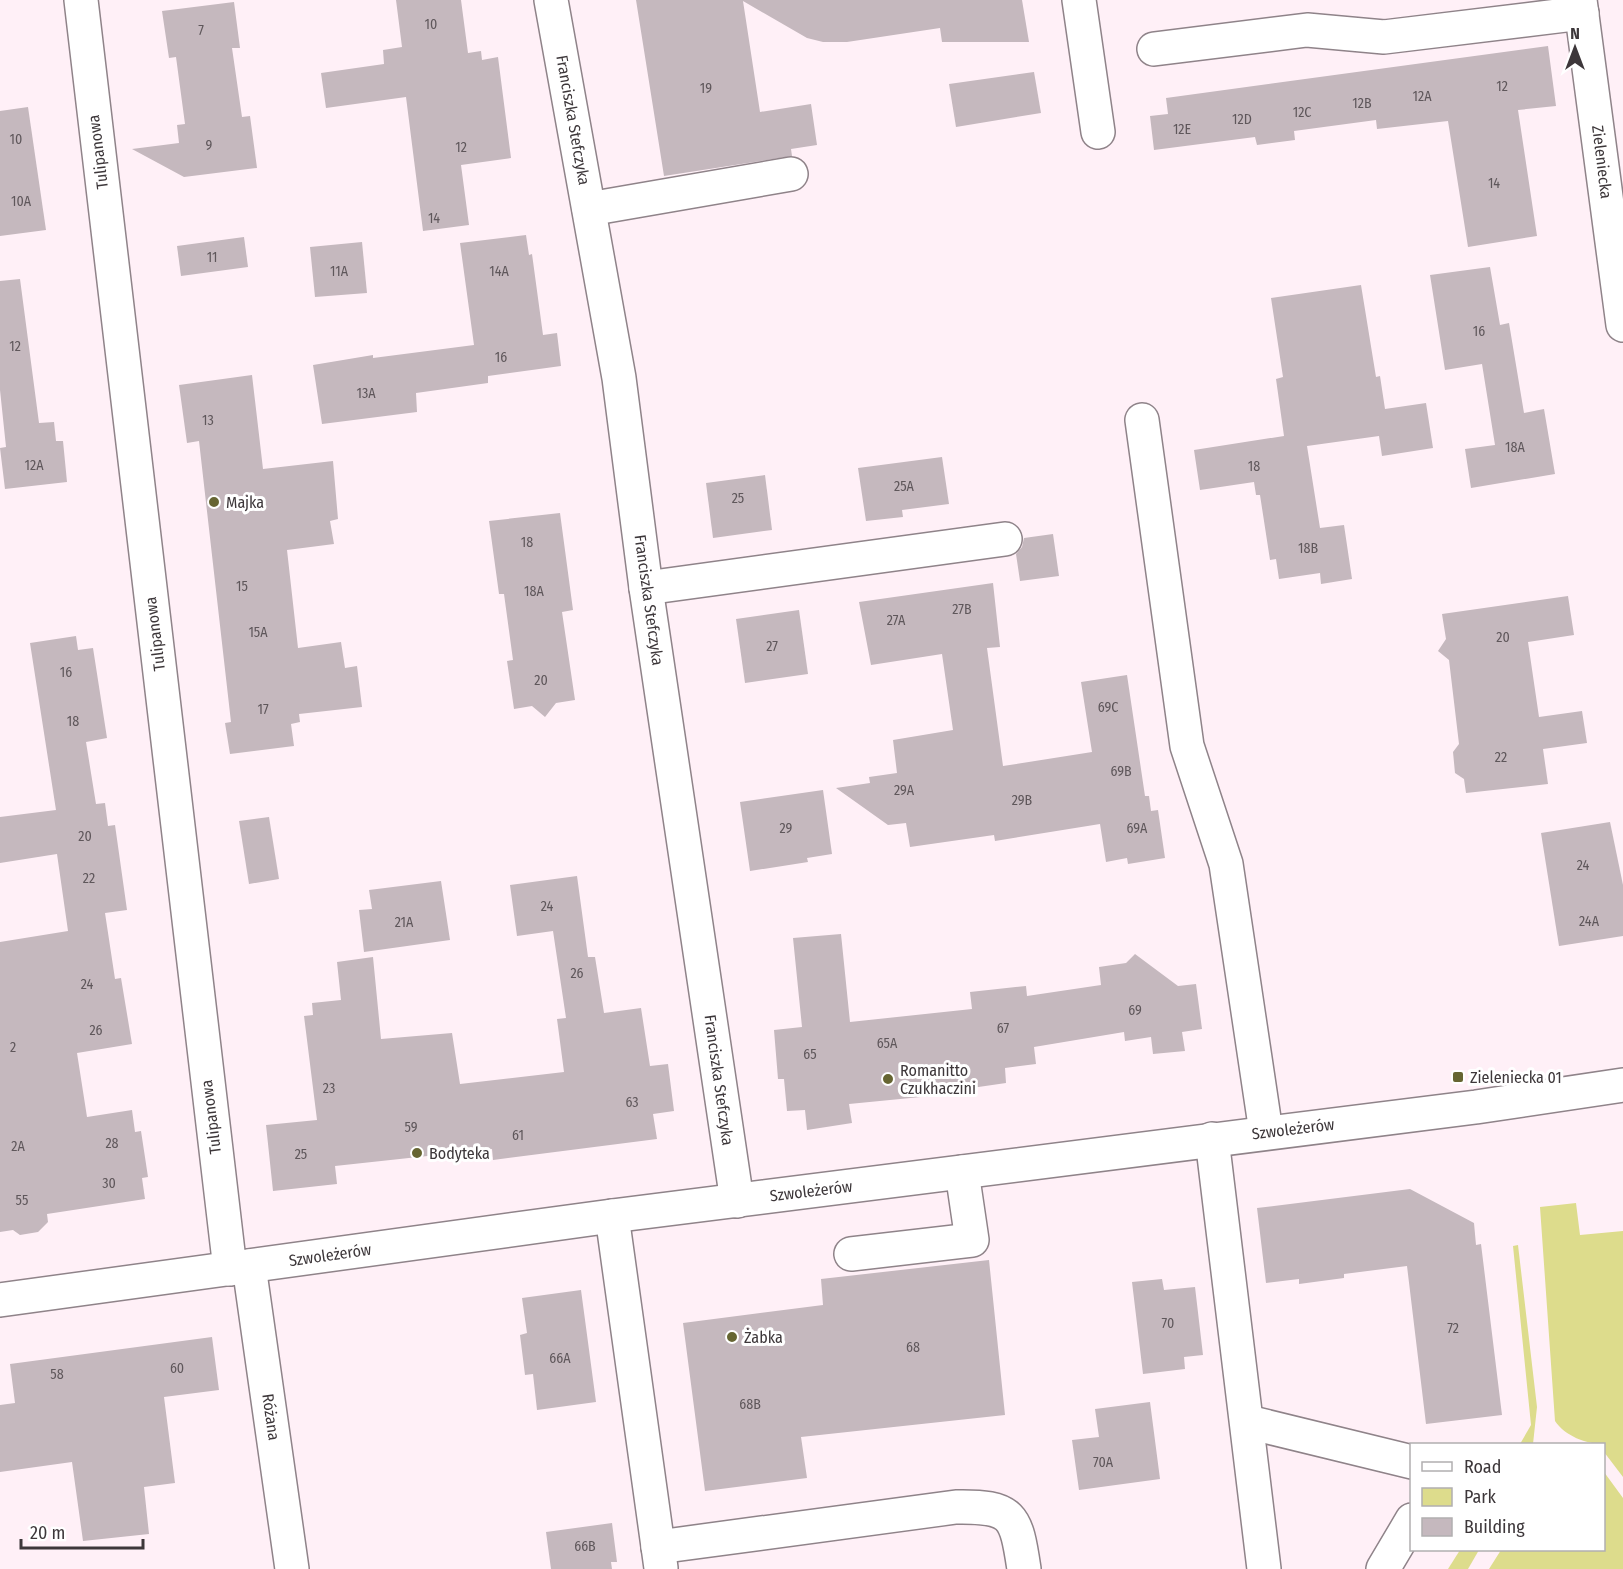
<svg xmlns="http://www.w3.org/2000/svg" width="1623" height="1569" font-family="'Fira Sans Condensed',sans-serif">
<rect width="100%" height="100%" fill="#fff0f7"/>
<g fill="#dddc8c">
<path d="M 1576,1203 L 1580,1235 L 1623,1231 L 1623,1477 L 1604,1452 L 1604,1444 C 1586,1444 1565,1436 1555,1421 L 1540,1207 Z"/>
<path d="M 1518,1245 L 1537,1407 L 1533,1444 L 1520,1444 L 1531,1425 L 1513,1246 Z"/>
<path d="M 1604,1472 L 1623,1498 L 1623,1569 L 1489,1569 L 1501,1550 L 1604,1550 Z"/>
<path d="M 1460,1550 L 1479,1550 L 1468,1569 L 1448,1569 Z"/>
</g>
<g fill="#c5b8be">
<path d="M 396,0 L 461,0 L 468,53 L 481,51 L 482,60 L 498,57 L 511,158 L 461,165 L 469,225 L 423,231 L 406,97 L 326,108 L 321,73 L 384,64 L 383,50 L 402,47 Z"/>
<path d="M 636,0 L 1022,0 L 1029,42 L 942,42 L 940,28 L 847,42 L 823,42 L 807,38 L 743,1 L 760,112 L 811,104 L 817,145 L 791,149 L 792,156 L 664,176 Z"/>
<path d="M 234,2 L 240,48 L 232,48 L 242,117 L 250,116 L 257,168 L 184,177 L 132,149 L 179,143 L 177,125 L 185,124 L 176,57 L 169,58 L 162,11 Z"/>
<path d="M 1548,46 L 1556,106 L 1518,110 L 1537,236 L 1468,247 L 1448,121 L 1377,129 L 1376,120 L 1294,131 L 1295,140 L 1257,145 L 1255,137 L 1154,150 L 1150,116 L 1168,114 L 1166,98 Z"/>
<path d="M 1034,72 L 1041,113 L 956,127 L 949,84 Z"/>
<path d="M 28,107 L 46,230 L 0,236 L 0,111 Z"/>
<path d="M 526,235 L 529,255 L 532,254 L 543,335 L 557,333 L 561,366 L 488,376 L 488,383 L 416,393 L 417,412 L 322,424 L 313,365 L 373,355 L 373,358 L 474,345 L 460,243 Z"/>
<path d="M 244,237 L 248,267 L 181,276 L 177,246 Z"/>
<path d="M 362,242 L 367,293 L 315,297 L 310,247 Z"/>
<path d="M 1490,267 L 1500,325 L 1509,323 L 1524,413 L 1544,409 L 1555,474 L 1471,488 L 1465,449 L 1495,445 L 1482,364 L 1445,370 L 1430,275 Z"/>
<path d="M 20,279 L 39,423 L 54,422 L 56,441 L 63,441 L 67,482 L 5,489 L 0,448 L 6,447 L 0,390 L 0,281 Z"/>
<path d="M 1361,285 L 1376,377 L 1380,376 L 1385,409 L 1426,403 L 1433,448 L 1382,456 L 1379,436 L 1307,446 L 1320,528 L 1344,525 L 1352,579 L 1321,584 L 1320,573 L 1279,579 L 1276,559 L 1270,560 L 1260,495 L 1256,495 L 1254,482 L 1200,490 L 1194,450 L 1284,436 L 1276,379 L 1283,377 L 1271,298 Z"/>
<path d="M 252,375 L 263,469 L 333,461 L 338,519 L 330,521 L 334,544 L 287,550 L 298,648 L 341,642 L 345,668 L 357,666 L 362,707 L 299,714 L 300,722 L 291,724 L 294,746 L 230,754 L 225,723 L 231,722 L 199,441 L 187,443 L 179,385 Z"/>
<path d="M 942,457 L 949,504 L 902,510 L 903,517 L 866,521 L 858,468 Z"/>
<path d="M 765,475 L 772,530 L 713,538 L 706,483 Z"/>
<path d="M 560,513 L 573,610 L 562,612 L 575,700 L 556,703 L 545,717 L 532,706 L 514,709 L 507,661 L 513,660 L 504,594 L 499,594 L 489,521 Z"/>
<path d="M 1053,534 L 1059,576 L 1020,581 L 1016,554 L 1022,547 L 1024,538 Z"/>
<path d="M 993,583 L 1000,647 L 987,648 L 1003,766 L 1092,752 L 1081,682 L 1127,675 L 1145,796 L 1149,796 L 1151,811 L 1158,810 L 1165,858 L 1128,864 L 1127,858 L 1106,862 L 1100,824 L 995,841 L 994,835 L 910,847 L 906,823 L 888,825 L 836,788 L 870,783 L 869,777 L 897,773 L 893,740 L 953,730 L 942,654 L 871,665 L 859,602 Z"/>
<path d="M 1568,596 L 1574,635 L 1528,642 L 1539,717 L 1582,711 L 1587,743 L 1543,749 L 1548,784 L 1466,793 L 1464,779 L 1455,773 L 1453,752 L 1459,744 L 1449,660 L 1438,651 L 1446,639 L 1442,614 Z"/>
<path d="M 799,610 L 808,674 L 745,683 L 736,619 Z"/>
<path d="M 76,636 L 78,650 L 93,648 L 107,738 L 86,742 L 96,804 L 105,803 L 108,826 L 115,825 L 127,910 L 105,913 L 115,979 L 121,978 L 132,1044 L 77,1053 L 87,1117 L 132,1110 L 135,1132 L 141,1131 L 148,1177 L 142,1178 L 145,1199 L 47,1214 L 48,1222 L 38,1232 L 20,1235 L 13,1230 L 0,1232 L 0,942 L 68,931 L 57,854 L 0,863 L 0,817 L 56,810 L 30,643 Z"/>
<path d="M 823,790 L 832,854 L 807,858 L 808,862 L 750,871 L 740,802 Z"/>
<path d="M 269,817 L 279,879 L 249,884 L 239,821 Z"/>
<path d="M 1610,822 L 1623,885 L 1623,936 L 1559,946 L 1541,833 Z"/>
<path d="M 577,876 L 588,957 L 595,957 L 604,1013 L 641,1008 L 650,1066 L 668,1064 L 674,1111 L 653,1114 L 657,1139 L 493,1160 L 492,1149 L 335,1166 L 337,1184 L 273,1191 L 266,1125 L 317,1120 L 304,1016 L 313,1015 L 312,1003 L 341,1000 L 337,962 L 373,957 L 381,1039 L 452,1033 L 460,1084 L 564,1072 L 557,1019 L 566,1018 L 553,931 L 517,936 L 510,885 Z"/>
<path d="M 441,881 L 450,940 L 364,952 L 359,910 L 372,909 L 369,890 Z"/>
<path d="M 841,934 L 850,1022 L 972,1009 L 970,992 L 1026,986 L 1027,996 L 1101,985 L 1099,967 L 1126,963 L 1135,954 L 1178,986 L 1196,984 L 1202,1029 L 1182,1032 L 1185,1051 L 1153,1054 L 1151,1037 L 1125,1041 L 1124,1032 L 1034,1047 L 1036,1064 L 1005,1068 L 1006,1083 L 930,1094 L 931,1096 L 849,1104 L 852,1123 L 807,1130 L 805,1110 L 787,1111 L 784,1079 L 778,1079 L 774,1030 L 802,1027 L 793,938 Z"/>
<path d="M 1410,1189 L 1474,1223 L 1476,1245 L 1481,1244 L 1502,1415 L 1426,1424 L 1407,1266 L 1344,1274 L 1344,1278 L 1299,1284 L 1299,1279 L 1266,1283 L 1257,1208 Z"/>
<path d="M 989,1260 L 1005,1415 L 801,1437 L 807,1478 L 705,1491 L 683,1323 L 823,1305 L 821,1279 Z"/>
<path d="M 1162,1279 L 1164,1290 L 1195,1287 L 1203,1355 L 1184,1357 L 1185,1369 L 1143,1374 L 1132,1282 Z"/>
<path d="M 581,1290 L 596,1402 L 537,1410 L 533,1374 L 525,1375 L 520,1335 L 527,1333 L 522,1298 Z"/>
<path d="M 212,1337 L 219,1390 L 164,1397 L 175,1483 L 144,1487 L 149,1534 L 83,1541 L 72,1462 L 0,1472 L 0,1405 L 15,1403 L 10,1364 Z"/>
<path d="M 1150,1402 L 1160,1479 L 1079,1490 L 1072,1440 L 1099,1437 L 1095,1409 Z"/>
<path d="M 612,1523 L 617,1562 L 611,1562 L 612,1569 L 551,1569 L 546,1532 Z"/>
</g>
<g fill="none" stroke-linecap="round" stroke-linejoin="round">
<g stroke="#8f8389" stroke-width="36">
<g id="minor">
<path d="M 81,0 L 230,1269"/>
<path d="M 551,0 L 619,378 L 646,588 L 737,1201"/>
<path d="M 1079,0 L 1098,132"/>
<path d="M 1580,0 L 1623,325"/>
<path d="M 1154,49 L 1307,30 L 1384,37 L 1582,13"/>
<path d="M 589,209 L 791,174"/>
<path d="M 1142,420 L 1187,746 L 1226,864 L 1266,1132"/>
<path d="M 646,588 L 1005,539"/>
<path d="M 1212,1139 L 1264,1569"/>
<path d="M 612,1216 L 661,1568"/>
<path d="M 851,1254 L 972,1240 L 962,1172"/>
<path d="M 249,1266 L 292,1569"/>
<path d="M 0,1300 L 612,1216 L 1476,1107 L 1623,1085"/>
<path d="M 1248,1422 L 1412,1462"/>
<path d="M 658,1547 L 956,1507 C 1013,1506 1016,1515 1024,1569"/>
<path d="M 1383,1569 L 1412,1520"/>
</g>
</g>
<use href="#minor" stroke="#fff" stroke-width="33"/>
</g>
<g fill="#666532" stroke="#fff" stroke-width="2">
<circle cx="214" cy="502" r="6"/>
<rect x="1452" y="1071" width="12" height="12" rx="3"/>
<circle cx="888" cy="1079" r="6"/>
<circle cx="417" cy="1153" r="6"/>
<circle cx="732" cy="1337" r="6"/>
</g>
<g text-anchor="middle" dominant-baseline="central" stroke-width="6" stroke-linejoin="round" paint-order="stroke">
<g font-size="14" fill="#5f575b">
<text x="431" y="24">10</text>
<text x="201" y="30">7</text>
<text x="1502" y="86">12</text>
<text x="706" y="88">19</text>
<text x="1422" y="96">12A</text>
<text x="1362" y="103">12B</text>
<text x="1302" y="112">12C</text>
<text x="1242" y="119">12D</text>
<text x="1182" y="129">12E</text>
<text x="16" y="139">10</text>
<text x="209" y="145">9</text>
<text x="461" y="147">12</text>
<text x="1494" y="183">14</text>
<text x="21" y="201">10A</text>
<text x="434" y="218">14</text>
<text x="212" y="257">11</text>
<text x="339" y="271">11A</text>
<text x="499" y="271">14A</text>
<text x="1479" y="331">16</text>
<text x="15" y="346">12</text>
<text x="501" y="357">16</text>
<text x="366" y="393">13A</text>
<text x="208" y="420">13</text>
<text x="1515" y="447">18A</text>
<text x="34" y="465">12A</text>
<text x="1254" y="466">18</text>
<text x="904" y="486">25A</text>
<text x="738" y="498">25</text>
<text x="527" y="542">18</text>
<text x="1308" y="548">18B</text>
<text x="242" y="586">15</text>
<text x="534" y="591">18A</text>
<text x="962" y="609">27B</text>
<text x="896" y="620">27A</text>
<text x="258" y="632">15A</text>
<text x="1503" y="637">20</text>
<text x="772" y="646">27</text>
<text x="66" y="672">16</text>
<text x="541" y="680">20</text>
<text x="1108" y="707">69C</text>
<text x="263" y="709">17</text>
<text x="73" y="721">18</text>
<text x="1501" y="757">22</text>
<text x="1121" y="771">69B</text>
<text x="904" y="790">29A</text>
<text x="1022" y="800">29B</text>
<text x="786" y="828">29</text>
<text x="1137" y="828">69A</text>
<text x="85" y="836">20</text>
<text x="1583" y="865">24</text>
<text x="89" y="878">22</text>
<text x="547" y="906">24</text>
<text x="1589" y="921">24A</text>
<text x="404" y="922">21A</text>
<text x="577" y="973">26</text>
<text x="87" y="984">24</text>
<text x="1135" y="1010">69</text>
<text x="1003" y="1028">67</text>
<text x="96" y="1030">26</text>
<text x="887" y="1043">65A</text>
<text x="13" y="1047">2</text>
<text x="810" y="1054">65</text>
<text x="329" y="1088">23</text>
<text x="632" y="1102">63</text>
<text x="411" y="1127">59</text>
<text x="518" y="1135">61</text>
<text x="112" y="1143">28</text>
<text x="18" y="1146">2A</text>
<text x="301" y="1154">25</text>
<text x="109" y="1183">30</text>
<text x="22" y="1200">55</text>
<text x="1168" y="1323">70</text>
<text x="1453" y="1328">72</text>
<text x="913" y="1347">68</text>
<text x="560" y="1358">66A</text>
<text x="177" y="1368">60</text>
<text x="57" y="1374">58</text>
<text x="750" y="1404">68B</text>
<text x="1103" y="1462">70A</text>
<text x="585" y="1546">66B</text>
</g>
<g font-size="16" fill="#3d373a" stroke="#fff">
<text transform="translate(573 120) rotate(80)">Franciszka Stefczyka</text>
<text transform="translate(98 152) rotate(-97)">Tulipanowa</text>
<text transform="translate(1602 162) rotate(83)">Zieleniecka</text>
<text transform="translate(649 600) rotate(82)">Franciszka Stefczyka</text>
<text transform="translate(155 634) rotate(-97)">Tulipanowa</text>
<text transform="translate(719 1080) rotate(82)">Franciszka Stefczyka</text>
<text transform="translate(211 1117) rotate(-97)">Tulipanowa</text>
<text transform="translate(1293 1129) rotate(-7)">Szwoleżerów</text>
<text transform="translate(811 1191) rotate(-7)">Szwoleżerów</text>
<text transform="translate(330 1255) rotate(-8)">Szwoleżerów</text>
<text transform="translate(271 1417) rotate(82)">Różana</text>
</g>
<g font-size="16" fill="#3d373a" stroke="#fff" text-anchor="start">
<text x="226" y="502">Majka</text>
<text x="900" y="1070">Romanitto<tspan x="900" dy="18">Czukhaczini</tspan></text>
<text x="1470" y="1077">Zieleniecka 01</text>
<text x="429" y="1153">Bodyteka</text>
<text x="744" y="1337">Żabka</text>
</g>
</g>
<rect x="1410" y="1443" width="195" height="108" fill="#ffffff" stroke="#b1afb0" stroke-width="1.5"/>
<rect x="1422" y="1462" width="30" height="9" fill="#ffffff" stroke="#b1afb0" stroke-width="1.5"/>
<text x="1464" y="1473" font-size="18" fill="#3d373a">Road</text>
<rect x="1422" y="1488" width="30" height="18" fill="#dddc8c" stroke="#b1afb0" stroke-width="1.5"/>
<text x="1464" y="1503" font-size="18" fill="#3d373a">Park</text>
<rect x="1422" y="1518" width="30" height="18" fill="#c5b8be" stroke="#b1afb0" stroke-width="1.5"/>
<text x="1464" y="1533" font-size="18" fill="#3d373a">Building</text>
<g transform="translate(1575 48)" stroke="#ffffff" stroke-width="4.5" paint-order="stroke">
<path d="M0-4.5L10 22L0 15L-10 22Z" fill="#3d373a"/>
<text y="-9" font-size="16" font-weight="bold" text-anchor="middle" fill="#3d373a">N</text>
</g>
<path d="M21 1539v9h122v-9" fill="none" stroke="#3d373a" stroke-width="3"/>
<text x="30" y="1539" font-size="18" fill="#3d373a" stroke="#ffffff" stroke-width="4.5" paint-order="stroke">20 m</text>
</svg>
